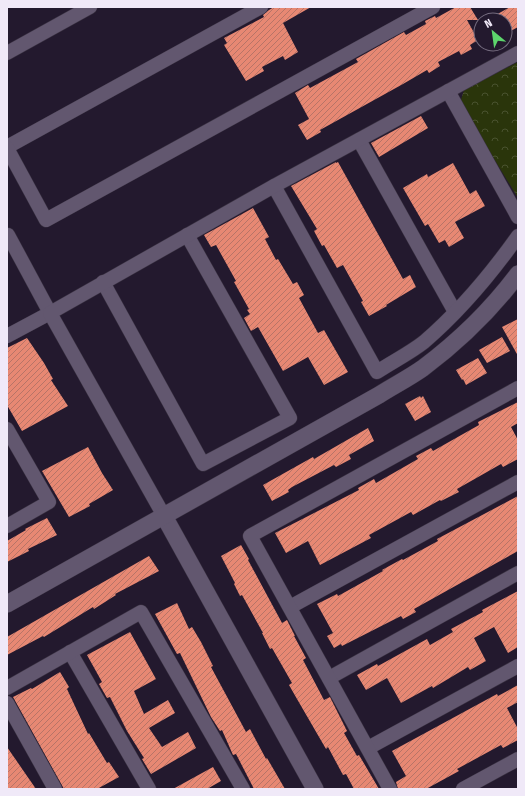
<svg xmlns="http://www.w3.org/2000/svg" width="525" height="796" font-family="'Fira Sans Condensed',sans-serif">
<defs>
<pattern id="park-crowns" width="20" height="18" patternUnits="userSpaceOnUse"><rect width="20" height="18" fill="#2a350b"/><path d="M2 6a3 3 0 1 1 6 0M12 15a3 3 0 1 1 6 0" fill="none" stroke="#49522f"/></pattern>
<pattern id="building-hatch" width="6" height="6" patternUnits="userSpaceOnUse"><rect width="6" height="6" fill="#e78873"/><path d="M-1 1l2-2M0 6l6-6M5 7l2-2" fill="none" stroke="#b77467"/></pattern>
</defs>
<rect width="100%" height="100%" fill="#23192e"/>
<path fill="url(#park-crowns)" d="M 518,62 L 518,198 L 460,103 L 464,90 Z"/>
<g fill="url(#building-hatch)">
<path d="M 274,7 L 311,7 L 283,23 L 298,52 L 285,60 L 283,56 L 262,67 L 264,71 L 246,81 L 224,45 L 227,43 L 224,38 L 264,17 L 263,15 L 269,10 Z"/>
<path d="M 456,7 L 470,7 L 478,20 L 467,20 L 478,40 L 470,45 L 472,49 L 461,55 L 459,51 L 438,62 L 440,66 L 429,73 L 427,70 L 403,84 L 320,130 L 321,132 L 307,140 L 298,125 L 309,119 L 295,93 L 308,85 L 310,88 L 358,62 L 356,59 L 404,32 L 406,35 L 426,24 L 425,21 L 435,16 L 436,18 Z"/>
<path d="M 510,7 L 518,7 L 518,27 L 505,34 L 505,20 L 487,20 Z"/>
<path d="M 421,116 L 428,128 L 379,157 L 371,143 Z"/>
<path d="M 336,162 L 336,163 L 338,162 L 403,279 L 410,275 L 416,287 L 386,305 L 387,306 L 369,316 L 361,302 L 363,301 L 343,265 L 337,268 L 324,245 L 322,246 L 314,231 L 317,229 L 291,186 Z"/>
<path d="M 453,163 L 470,194 L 476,190 L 485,206 L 455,222 L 464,238 L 449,247 L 445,240 L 439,243 L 428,224 L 425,226 L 403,188 L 427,174 L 428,177 Z"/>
<path d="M 253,208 L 269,237 L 265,239 L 276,260 L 278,259 L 293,284 L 297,282 L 304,295 L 299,298 L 318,333 L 324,330 L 348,372 L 324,385 L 308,357 L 283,371 L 258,327 L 251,331 L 244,318 L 250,314 L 247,310 L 249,309 L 234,282 L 236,281 L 216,245 L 211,247 L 204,235 Z"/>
<path d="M 518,319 L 518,356 L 502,327 Z"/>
<path d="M 502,337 L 510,351 L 487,363 L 479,350 Z"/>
<path d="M 27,338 L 44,363 L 53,379 L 51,380 L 68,406 L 22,431 L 7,405 L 7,348 Z"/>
<path d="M 478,358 L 487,373 L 466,385 L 463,379 L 462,380 L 456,370 Z"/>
<path d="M 420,396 L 421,398 L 423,396 L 431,412 L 415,421 L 405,404 Z"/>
<path d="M 518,402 L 518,423 L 511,427 L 518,440 L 518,459 L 503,467 L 501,464 L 457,489 L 459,492 L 441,501 L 440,500 L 413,515 L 411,512 L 369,535 L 371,538 L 320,565 L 308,541 L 286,553 L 275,533 L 359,490 L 358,488 L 374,479 L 376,483 L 418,459 L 416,456 L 431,448 L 433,451 L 479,425 L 478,422 Z"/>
<path d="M 368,428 L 374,441 L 349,455 L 351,459 L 336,467 L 334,465 L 292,487 L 288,490 L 289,492 L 272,501 L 263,485 L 313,457 L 314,459 Z"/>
<path d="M 88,447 L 102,473 L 113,490 L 89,504 L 90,506 L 69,517 L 42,471 Z"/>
<path d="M 518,496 L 518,551 L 414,609 L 416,612 L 403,619 L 401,616 L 342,646 L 341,644 L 334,648 L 327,636 L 333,633 L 317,604 L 337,594 L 338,596 L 383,571 L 382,570 L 402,559 L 403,560 L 438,541 L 437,539 Z"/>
<path d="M 47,518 L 57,535 L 28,549 L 29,551 L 7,562 L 7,541 L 26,530 L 25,529 Z"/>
<path d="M 241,545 L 249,559 L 248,560 L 282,623 L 287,620 L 295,636 L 294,636 L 306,658 L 303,660 L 324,700 L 330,697 L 347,731 L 344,733 L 357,756 L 359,755 L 379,789 L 354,789 L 346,774 L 343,775 L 328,747 L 326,749 L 297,699 L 289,685 L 292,683 L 272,648 L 270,649 L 262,633 L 263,633 L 242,595 L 240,596 L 234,584 L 235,583 L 221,556 Z"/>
<path d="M 149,556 L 159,571 L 115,594 L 116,595 L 94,609 L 93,607 L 44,637 L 43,636 L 7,655 L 7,637 Z"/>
<path d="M 518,591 L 518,647 L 508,653 L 494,627 L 474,638 L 486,661 L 470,670 L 468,667 L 433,688 L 432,686 L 401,703 L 387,678 L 366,690 L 357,675 L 377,664 L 378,666 L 427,639 L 430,645 L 453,632 L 451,629 L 483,612 L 482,610 Z"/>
<path d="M 177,603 L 189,629 L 192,627 L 201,642 L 213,666 L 211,667 L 246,732 L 250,729 L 266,759 L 267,758 L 285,789 L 254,789 L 236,754 L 233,755 L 222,730 L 220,731 L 211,717 L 180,653 L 177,654 L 155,614 Z"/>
<path d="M 130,632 L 156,679 L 134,691 L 144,714 L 168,700 L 175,713 L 149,728 L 162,747 L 188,732 L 196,748 L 151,774 L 142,759 L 144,758 L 127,731 L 110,697 L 107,698 L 99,684 L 102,682 L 87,655 Z"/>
<path d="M 60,672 L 69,687 L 67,689 L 88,734 L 89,733 L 107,763 L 109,762 L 119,777 L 97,789 L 64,789 L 13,697 L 31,688 L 32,689 Z"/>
<path d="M 518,685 L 518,702 L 507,708 L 518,729 L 518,740 L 503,748 L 501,745 L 457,769 L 459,771 L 426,789 L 398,789 L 396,782 L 406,776 L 392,751 L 497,694 L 498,696 Z"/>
<path d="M 7,747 L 36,789 L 7,789 Z"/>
<path d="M 213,767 L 221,781 L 207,789 L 173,789 Z"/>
</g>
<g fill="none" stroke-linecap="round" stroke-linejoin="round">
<g stroke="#3a3242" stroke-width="15">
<g id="minor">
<path d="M 7,53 L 90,7"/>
<path d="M 448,91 L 518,217"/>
<path d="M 359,140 L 455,312"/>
<path d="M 7,147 L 261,7"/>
<path d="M 7,148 L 46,220 L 433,7"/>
<path d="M 274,186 L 377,372 C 392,362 410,353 424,342 C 460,311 491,274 518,236"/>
<path d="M 103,282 L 203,464 L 290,418 L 187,235"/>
<path d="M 7,336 L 50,313 L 8,235"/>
<path d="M 7,429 L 49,502 L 7,526"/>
<path d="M 164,516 L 50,313 L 274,186 L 518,53"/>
<path d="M 290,607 L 518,482"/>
<path d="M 70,652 L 149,789"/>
<path d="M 329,678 L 518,573"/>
<path d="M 7,688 L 141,612 L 243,789"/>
<path d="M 7,703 L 55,789"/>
<path d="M 368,748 L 518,666"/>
<path d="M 390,789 L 250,536 L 518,388"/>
<path d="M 463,789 L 518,759"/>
</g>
</g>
<g stroke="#3a3242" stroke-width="18">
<g id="tertiary">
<path d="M 164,516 L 315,789"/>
<path d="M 7,604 L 379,395 C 393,386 409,378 423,368 C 459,341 491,310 518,274"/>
</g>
</g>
<use href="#minor" stroke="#62576f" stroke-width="14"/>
<use href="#tertiary" stroke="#62576f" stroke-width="17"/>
</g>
<rect width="525" height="796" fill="none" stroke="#f0e9f8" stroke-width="16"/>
<g transform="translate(493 32) rotate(331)"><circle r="19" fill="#23192e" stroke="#756c7f"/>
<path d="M0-3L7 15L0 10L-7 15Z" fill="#5dd56c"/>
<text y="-6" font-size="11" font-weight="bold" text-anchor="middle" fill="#f0e9f8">N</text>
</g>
</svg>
